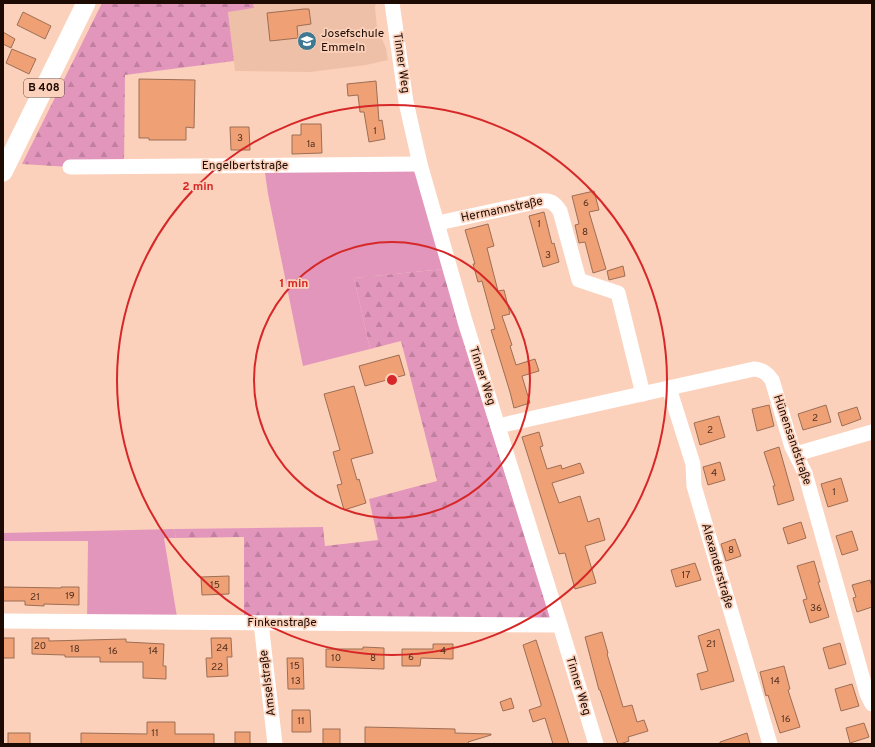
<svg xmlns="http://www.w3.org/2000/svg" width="875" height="747" font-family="Overpass,sans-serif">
<defs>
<pattern id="forest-firs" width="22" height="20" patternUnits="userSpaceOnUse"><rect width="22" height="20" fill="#e296bc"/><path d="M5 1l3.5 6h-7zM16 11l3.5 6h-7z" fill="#c180a0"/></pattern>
</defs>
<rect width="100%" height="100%" fill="#fcd1bb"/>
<path fill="#efc0a8" d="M 253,3 L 376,3 L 375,7 L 377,28 L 386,48 L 388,60 L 366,65 L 310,72 L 235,71 L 228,11 L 254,8 Z"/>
<g fill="#e296bc">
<path d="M 410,165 L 420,182 L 444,269 L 354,278 L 370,349 L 303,366 L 268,194 L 264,166 Z"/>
<path d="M 174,529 L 176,538 L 164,538 L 178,623 L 87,622 L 88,541 L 3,541 L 3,533 Z"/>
</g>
<g fill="url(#forest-firs)">
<path d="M 102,3 L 253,3 L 254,8 L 228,12 L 234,61 L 125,75 L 124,166 L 70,167 L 22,164 Z"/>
<path d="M 444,269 L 458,325 L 553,625 L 244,623 L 244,537 L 176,538 L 174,529 L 323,527 L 325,546 L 378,540 L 369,499 L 437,481 L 401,341 L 370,349 L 354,278 Z"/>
</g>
<g fill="#efa075" stroke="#9d6e55">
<path d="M 304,9 L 309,9 L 311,24 L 297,26 L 298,38 L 270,41 L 267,13 Z"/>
<path d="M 23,12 L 51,26 L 45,39 L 17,25 Z"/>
<path d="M 3,32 L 15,39 L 11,48 L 3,44 Z"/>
<path d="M 12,49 L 36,59 L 29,74 L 6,63 Z"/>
<path d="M 139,79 L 195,80 L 194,128 L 186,127 L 186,140 L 149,140 L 149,138 L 139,138 Z"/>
<path d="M 376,81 L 379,121 L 382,120 L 385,139 L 369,142 L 364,112 L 360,112 L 358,95 L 348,96 L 347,84 Z"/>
<path d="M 301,124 L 321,124 L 322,153 L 292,154 L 292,135 L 301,135 Z"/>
<path d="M 230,127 L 249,127 L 250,150 L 231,150 Z"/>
<path d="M 594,191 L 599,210 L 589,212 L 606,269 L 593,273 L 585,242 L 579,243 L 575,225 L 579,224 L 572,196 Z"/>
<path d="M 544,212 L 552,244 L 554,243 L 559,262 L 543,267 L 529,216 Z"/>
<path d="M 488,224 L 494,246 L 487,248 L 498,291 L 504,290 L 510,314 L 502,316 L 512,345 L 510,346 L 516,365 L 535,359 L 539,371 L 522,376 L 530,403 L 514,408 L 510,392 L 491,330 L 495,329 L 482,281 L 478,282 L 473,264 L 475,264 L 465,230 Z"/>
<path d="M 623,266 L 625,276 L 609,280 L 607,271 Z"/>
<path d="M 399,355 L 405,375 L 365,386 L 359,366 Z"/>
<path d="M 354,386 L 373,453 L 351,459 L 357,480 L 359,479 L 366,503 L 344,510 L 337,485 L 342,484 L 333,452 L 340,450 L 324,394 Z"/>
<path d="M 769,405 L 774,426 L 757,431 L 752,409 Z"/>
<path d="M 826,405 L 831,422 L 803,430 L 798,414 Z"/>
<path d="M 857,407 L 861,419 L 842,426 L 838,413 Z"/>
<path d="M 719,416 L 725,437 L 700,445 L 694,423 Z"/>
<path d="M 539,432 L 543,446 L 540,447 L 547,469 L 561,465 L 562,469 L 580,463 L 584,473 L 552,483 L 559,503 L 580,496 L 588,522 L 599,518 L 605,540 L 585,546 L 596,583 L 575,589 L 565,553 L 559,554 L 522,437 Z"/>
<path d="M 779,447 L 794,500 L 778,505 L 773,486 L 775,486 L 764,452 Z"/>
<path d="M 720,462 L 725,480 L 708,485 L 703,467 Z"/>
<path d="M 841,478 L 848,501 L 828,507 L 821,484 Z"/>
<path d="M 801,522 L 806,538 L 788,544 L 783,528 Z"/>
<path d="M 852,531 L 858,550 L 842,555 L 836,536 Z"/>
<path d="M 735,539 L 741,556 L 726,561 L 721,544 Z"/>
<path d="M 814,561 L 820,582 L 818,582 L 829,617 L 810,623 L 803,600 L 807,599 L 797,566 Z"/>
<path d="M 695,563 L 701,580 L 676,587 L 671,570 Z"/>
<path d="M 229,576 L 229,594 L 202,595 L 201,577 Z"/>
<path d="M 870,580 L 872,587 L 872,607 L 857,612 L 853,598 L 856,597 L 852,585 Z"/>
<path d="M 3,587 L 61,588 L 61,587 L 79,587 L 79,605 L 44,604 L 44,606 L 25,605 L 25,601 L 3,601 Z"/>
<path d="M 719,629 L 734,681 L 701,690 L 697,674 L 708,671 L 698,636 Z"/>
<path d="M 602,632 L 608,653 L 607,654 L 623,707 L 632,705 L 637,722 L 644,720 L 648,731 L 628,737 L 629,741 L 620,744 L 618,744 L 600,690 L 599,690 L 585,637 Z"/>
<rect x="3" y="638" width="11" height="20"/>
<path d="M 32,638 L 49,638 L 49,641 L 126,639 L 126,642 L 164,644 L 163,666 L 166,666 L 166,679 L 143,678 L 143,662 L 100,662 L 100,657 L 65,657 L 65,655 L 32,654 Z"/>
<path d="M 211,638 L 231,638 L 232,657 L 227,657 L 228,676 L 207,677 L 206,658 L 212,658 Z"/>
<path d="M 536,640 L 554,696 L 569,744 L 553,744 L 545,718 L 533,722 L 529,710 L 541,706 L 541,704 L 523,645 Z"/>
<path d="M 840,643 L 846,664 L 829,669 L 823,648 Z"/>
<path d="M 433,644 L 453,644 L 453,659 L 421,658 L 420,666 L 402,666 L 402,649 L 433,649 Z"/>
<path d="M 363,647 L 384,648 L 384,669 L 326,667 L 326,649 L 363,649 Z"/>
<path d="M 287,658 L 303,658 L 304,689 L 288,689 Z"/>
<path d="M 784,666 L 790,689 L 788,690 L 800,727 L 780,733 L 768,695 L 766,696 L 760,672 Z"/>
<path d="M 852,684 L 859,706 L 841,711 L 835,689 Z"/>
<path d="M 511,698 L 514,708 L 503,711 L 500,702 Z"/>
<path d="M 292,710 L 310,710 L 311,732 L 292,732 Z"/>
<path d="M 147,722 L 175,722 L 175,734 L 214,734 L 214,744 L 81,744 L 81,733 L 147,734 Z"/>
<path d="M 864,723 L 869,737 L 850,743 L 846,728 Z"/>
<path d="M 365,727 L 455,729 L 455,733 L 491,734 L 491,735 L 468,742 L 469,744 L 365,744 Z"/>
<rect x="323" y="729" width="17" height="15"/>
<rect x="235" y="732" width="15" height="12"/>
<rect x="8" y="733" width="22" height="11"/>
<path d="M 747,733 L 750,744 L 720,744 L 720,742 Z"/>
</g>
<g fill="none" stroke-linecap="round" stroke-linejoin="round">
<g stroke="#fff" stroke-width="15">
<path d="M 392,3 L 406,102 L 420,164 L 465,321 L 560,625 L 596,744"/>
<path d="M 70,167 L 420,164"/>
<path d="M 438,223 L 540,201 C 550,200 554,202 560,211 L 579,280 L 618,293 L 643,394"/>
<path d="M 669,388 L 693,464 L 694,486 L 770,744"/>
<path d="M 498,426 L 754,369 C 763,370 767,373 772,380 L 792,447 L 805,473 L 867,694 L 872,704"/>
<path d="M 796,454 L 872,432"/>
<path d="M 3,621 L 560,625"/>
<path d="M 261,623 L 275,744"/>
</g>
<path stroke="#fff" stroke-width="19" d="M 3,172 L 86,3"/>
</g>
<g fill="none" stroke="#d62828" stroke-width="2">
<circle cx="392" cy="380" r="138"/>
<circle cx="392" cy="380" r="275"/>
</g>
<defs>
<g id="school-disc" transform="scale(1)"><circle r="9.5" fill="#3f7891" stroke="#fcd1bb"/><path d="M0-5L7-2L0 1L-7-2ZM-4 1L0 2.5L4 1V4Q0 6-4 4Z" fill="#fff"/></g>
</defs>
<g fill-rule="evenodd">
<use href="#school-disc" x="307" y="41"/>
</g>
<g text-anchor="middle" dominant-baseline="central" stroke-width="3.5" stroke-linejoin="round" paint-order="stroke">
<g font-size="10" fill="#523020">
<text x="375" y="131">1</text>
<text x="240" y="138">3</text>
<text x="311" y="144">1a</text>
<text x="586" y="203">6</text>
<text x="539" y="224">1</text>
<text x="585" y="232">8</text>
<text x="548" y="255">3</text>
<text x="815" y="418">2</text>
<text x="710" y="430">2</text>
<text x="714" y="473">4</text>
<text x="834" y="492">1</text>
<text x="731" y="550">8</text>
<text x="686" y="575">17</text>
<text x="215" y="585">15</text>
<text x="70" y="596">19</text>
<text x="35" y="597">21</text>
<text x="816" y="608">36</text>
<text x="711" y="644">21</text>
<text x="40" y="646">20</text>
<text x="222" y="648">24</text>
<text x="75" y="649">18</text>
<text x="113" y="651">16</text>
<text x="153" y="651">14</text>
<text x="443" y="651">4</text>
<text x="411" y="657">6</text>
<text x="336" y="658">10</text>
<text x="373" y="658">8</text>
<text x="295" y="666">15</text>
<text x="217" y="667">22</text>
<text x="296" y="681">13</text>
<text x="775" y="681">14</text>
<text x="786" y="719">16</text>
<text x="301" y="721">11</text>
<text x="155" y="733">11</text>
</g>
<rect fill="#fcd1bb" stroke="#60463a" stroke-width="1" x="24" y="79" width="40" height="18" rx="3"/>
<g font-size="11" font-weight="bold" fill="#1d0b03">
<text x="44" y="88">B 408</text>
</g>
<g font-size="12" fill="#1d0b03" stroke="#fcd1bb" text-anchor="start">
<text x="321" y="34">Josefschule<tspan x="321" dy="14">Emmeln</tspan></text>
</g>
<g font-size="12" fill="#1d0b03" stroke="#fcd1bb">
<text transform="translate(401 63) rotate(82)">Tinner Weg</text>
<text x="245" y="166">Engelbertstraße</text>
<text transform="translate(502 210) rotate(-12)">Hermannstraße</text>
<text transform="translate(482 376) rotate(72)">Tinner Weg</text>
<text transform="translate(792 440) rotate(71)">Hünensandstraße</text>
<text transform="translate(717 566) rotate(74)">Alexanderstraße</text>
<text x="282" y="623">Finkenstraße</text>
<text transform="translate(268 683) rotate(-97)">Amselstraße</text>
<text transform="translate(578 686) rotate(73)">Tinner Weg</text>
</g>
</g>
<circle cx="392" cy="380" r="6" fill="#d62828" stroke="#fcd1bb" stroke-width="2"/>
<g font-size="12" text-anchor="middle" font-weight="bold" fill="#d62828" stroke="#fcd1bb" stroke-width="3.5" stroke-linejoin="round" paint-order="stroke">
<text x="198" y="190">2 min</text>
<text x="294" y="287">1 min</text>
</g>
<rect width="875" height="747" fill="none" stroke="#1d0b03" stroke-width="8"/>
</svg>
